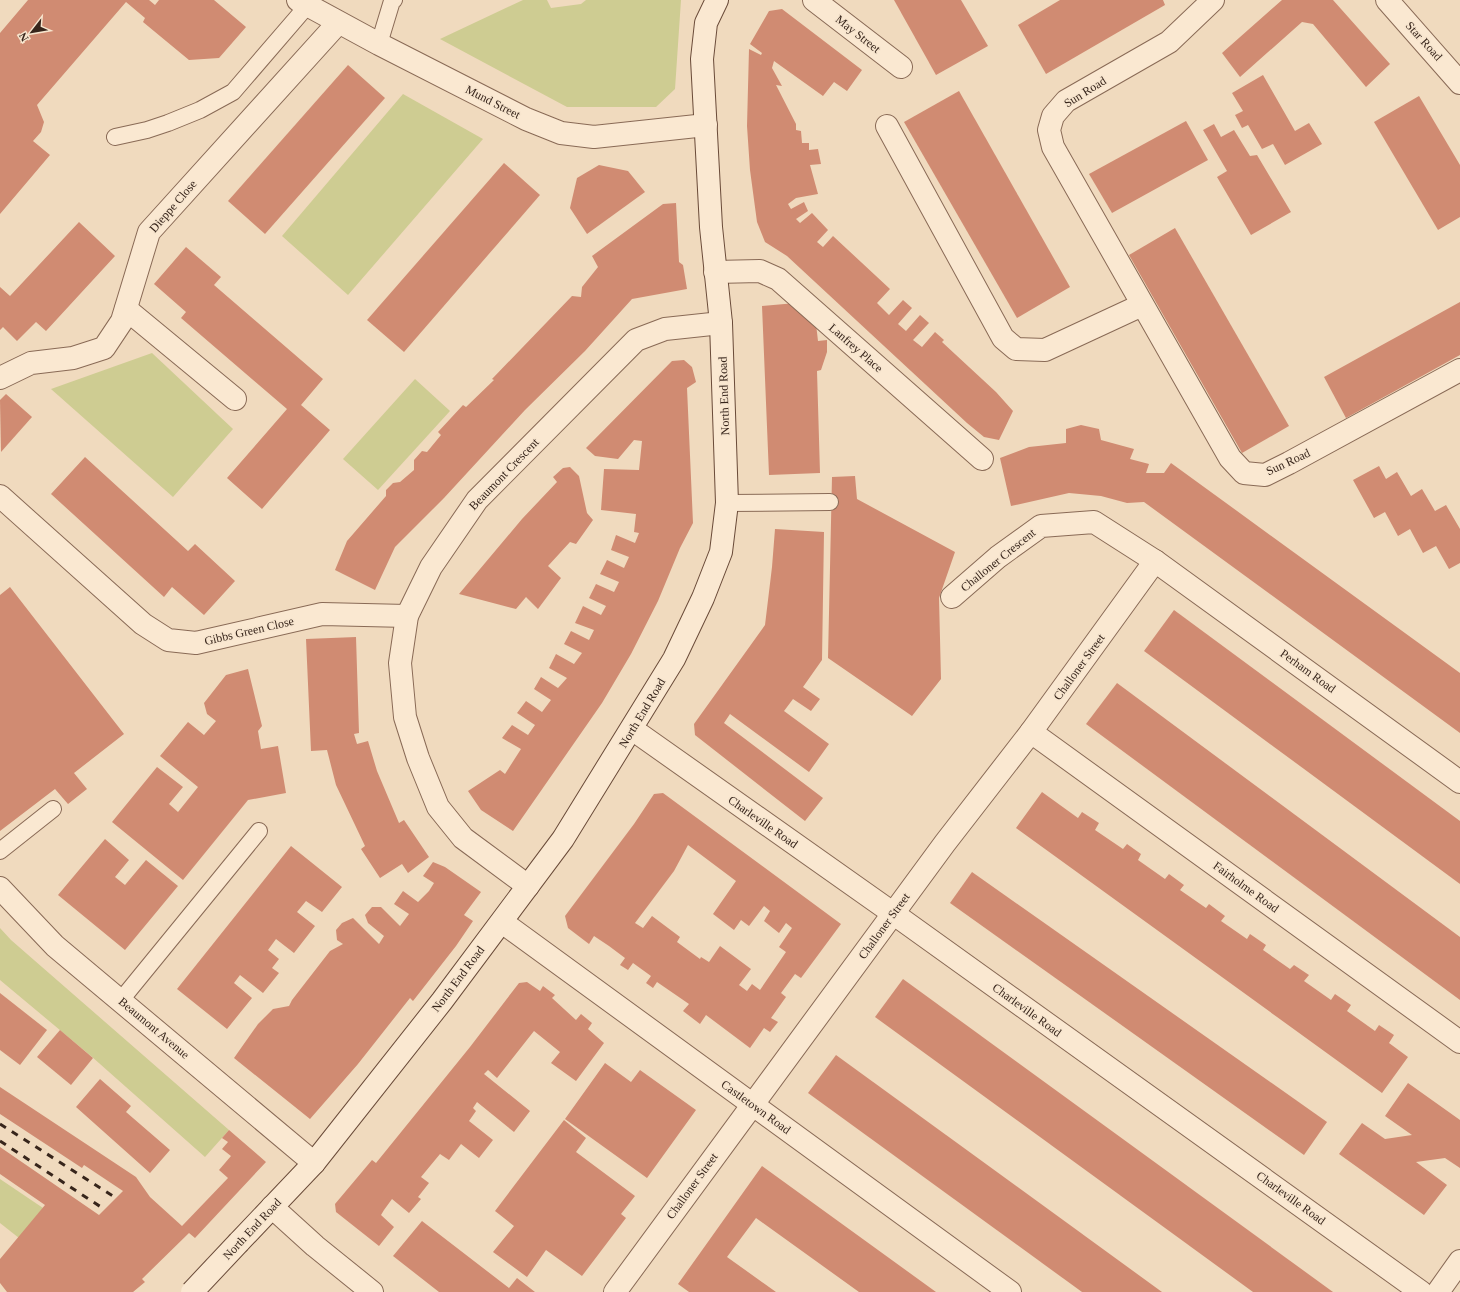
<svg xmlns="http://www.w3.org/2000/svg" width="1460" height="1292" font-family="Georgia,serif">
<rect width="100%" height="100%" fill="#f0dabe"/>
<g fill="#cecc92">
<path d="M 523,0 L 547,0 L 551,8 L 581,4 L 586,0 L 681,0 L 675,89 L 656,107 L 567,107 L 440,39 Z"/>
<path d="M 403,94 L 483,139 L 348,295 L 282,236 Z"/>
<path d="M 152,353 L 233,429 L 173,497 L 51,389 Z"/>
<path d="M 415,379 L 450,411 L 378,490 L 343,459 Z"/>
<path d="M 0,928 L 11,940 L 229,1130 L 205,1157 L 91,1056 L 0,980 Z"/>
<path d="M 0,1179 L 43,1208 L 19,1238 L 0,1223 Z"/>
</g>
<g fill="#d08b72" fill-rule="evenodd">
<path d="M 28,0 L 149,0 L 155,5 L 159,0 L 214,0 L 246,27 L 219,58 L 189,60 L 143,22 L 145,18 L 126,2 L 37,105 L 44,122 L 41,132 L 33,141 L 50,155 L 0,214 L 0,33 Z"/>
<path d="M 894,0 L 961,0 L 988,46 L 936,75 Z"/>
<path d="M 1060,0 L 1163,0 L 1165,5 L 1046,74 L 1018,25 Z"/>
<path d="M 1282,0 L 1333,0 L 1390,64 L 1366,87 L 1313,24 L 1302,22 L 1240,77 L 1222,53 Z"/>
<path d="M 782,9 L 862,70 L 847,91 L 834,82 L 823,96 L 774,61 L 772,68 L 782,86 L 776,85 L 796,124 L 796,130 L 801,131 L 802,143 L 809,143 L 809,150 L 818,149 L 821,164 L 810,165 L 818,194 L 796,198 L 788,204 L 791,209 L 804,202 L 808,211 L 796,219 L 800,223 L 812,213 L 828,230 L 817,242 L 823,247 L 833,236 L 890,289 L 877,303 L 889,315 L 903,300 L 912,308 L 898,324 L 906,331 L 920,315 L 929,323 L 913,340 L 922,347 L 935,332 L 944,340 L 942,342 L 996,392 L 1013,411 L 999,440 L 984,437 L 967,423 L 787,256 L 765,242 L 757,222 L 750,170 L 747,126 L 749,49 L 761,55 L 762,53 L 750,44 L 769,11 Z"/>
<path d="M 348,65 L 385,98 L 265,234 L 228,201 Z"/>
<path d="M 1263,75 L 1295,131 L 1309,123 L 1322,144 L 1285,165 L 1273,144 L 1262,149 L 1248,125 L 1242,128 L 1235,115 L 1243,111 L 1232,93 Z"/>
<path d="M 959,91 L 1070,287 L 1017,318 L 904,122 Z"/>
<path d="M 1419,96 L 1460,165 L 1460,217 L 1438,230 L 1374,122 Z"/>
<path d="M 1186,121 L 1208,160 L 1112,213 L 1089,174 Z"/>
<path d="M 1214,124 L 1221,137 L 1234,130 L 1250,156 L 1257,155 L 1291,212 L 1251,235 L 1217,177 L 1227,171 L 1203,130 Z"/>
<path d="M 504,163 L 540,195 L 404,352 L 367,320 Z"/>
<path d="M 599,165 L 628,171 L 645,192 L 587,234 L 570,208 L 577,178 Z"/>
<path d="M 676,203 L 679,262 L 683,265 L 687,289 L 632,299 L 585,351 L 525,410 L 444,498 L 395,547 L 375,590 L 335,570 L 347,541 L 386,496 L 386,490 L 393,483 L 400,482 L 414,470 L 414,460 L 422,451 L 427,452 L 441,435 L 438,432 L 463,405 L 466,407 L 494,380 L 492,379 L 572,296 L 581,297 L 582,287 L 598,267 L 592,256 L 663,204 Z"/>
<path d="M 79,222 L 115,256 L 46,331 L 36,322 L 17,341 L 3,327 L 0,330 L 0,287 L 10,296 Z"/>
<path d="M 1175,228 L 1289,426 L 1242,453 L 1129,255 Z"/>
<path d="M 186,247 L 221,277 L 214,285 L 323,379 L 301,405 L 330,430 L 262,509 L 227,478 L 287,409 L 181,318 L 186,312 L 154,284 Z"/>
<path d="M 1460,302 L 1460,355 L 1346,418 L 1324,377 Z"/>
<path d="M 796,303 L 816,324 L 818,341 L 827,340 L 827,352 L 821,370 L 817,371 L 820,473 L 769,475 L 762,306 Z"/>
<path d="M 684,360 L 692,367 L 696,382 L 687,388 L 693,523 L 680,548 L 658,601 L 631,654 L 602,703 L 513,831 L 481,810 L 468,791 L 500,770 L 505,774 L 521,749 L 502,738 L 512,725 L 528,735 L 535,725 L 517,713 L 526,701 L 542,712 L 551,700 L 534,689 L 541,677 L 558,688 L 567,678 L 549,668 L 556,654 L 574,664 L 582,653 L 564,644 L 571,631 L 589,640 L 594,630 L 575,623 L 583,606 L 601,615 L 606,606 L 589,598 L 596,584 L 614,592 L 619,582 L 600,574 L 607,560 L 624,568 L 629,557 L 611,550 L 616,535 L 635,543 L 639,533 L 634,532 L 636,514 L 601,510 L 604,469 L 639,470 L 642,441 L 634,440 L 618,459 L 595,456 L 586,448 L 672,361 Z"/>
<path d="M 6,394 L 32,417 L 1,452 L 0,400 Z"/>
<path d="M 1081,425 L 1099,429 L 1101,440 L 1134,449 L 1130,459 L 1149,464 L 1146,473 L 1164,473 L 1171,463 L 1460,673 L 1460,733 L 1144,502 L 1127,503 L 1101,496 L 1069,493 L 1011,506 L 1000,458 L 1029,447 L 1066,443 L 1066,429 Z"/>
<path d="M 85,457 L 188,551 L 195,544 L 235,581 L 204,615 L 172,587 L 164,597 L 51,494 Z"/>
<path d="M 1379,466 L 1386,479 L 1397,472 L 1411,496 L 1422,489 L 1435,511 L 1446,505 L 1460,529 L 1460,563 L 1449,569 L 1436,546 L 1423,553 L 1410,529 L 1398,536 L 1385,512 L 1374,518 L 1353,480 Z"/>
<path d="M 570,467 L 579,476 L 587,513 L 593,520 L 576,544 L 570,542 L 548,566 L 561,578 L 538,609 L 526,597 L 516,609 L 459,594 L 522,519 L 557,482 L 553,477 L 563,468 Z"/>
<path d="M 855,476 L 857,499 L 955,552 L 939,598 L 941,679 L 912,716 L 828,658 L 832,477 Z"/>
<path d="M 775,529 L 824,532 L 822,660 L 803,687 L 820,699 L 811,711 L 793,699 L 784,711 L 829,744 L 809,772 L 730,714 L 724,723 L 823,798 L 805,821 L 695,735 L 694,724 L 765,625 L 772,567 Z"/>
<path d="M 10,587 L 124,734 L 74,773 L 87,789 L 68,804 L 55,789 L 0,831 L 0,595 Z"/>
<path d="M 1174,610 L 1460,821 L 1460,884 L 1144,651 Z"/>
<path d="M 356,637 L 359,733 L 354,734 L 357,744 L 368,741 L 377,771 L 399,823 L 404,820 L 429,857 L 408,873 L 402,864 L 380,878 L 361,849 L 365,846 L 336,785 L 327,750 L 311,751 L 306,639 Z"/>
<path d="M 248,669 L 262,726 L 258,731 L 261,749 L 278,746 L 286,793 L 248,800 L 183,880 L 112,822 L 157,767 L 183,787 L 169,804 L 178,812 L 198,787 L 160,756 L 188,722 L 204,735 L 216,721 L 207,714 L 204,703 L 226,675 Z"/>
<path d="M 1117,683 L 1460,937 L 1460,1000 L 1086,724 Z"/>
<path d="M 1042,792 L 1078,818 L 1082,812 L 1099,823 L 1095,830 L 1123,849 L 1127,844 L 1141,854 L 1138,860 L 1165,879 L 1169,874 L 1184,885 L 1180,890 L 1206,908 L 1209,904 L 1225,916 L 1221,921 L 1247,939 L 1250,934 L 1266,945 L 1263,950 L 1290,969 L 1294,965 L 1309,975 L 1304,981 L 1331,1000 L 1335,994 L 1351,1005 L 1347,1011 L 1375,1031 L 1379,1025 L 1394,1035 L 1389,1043 L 1408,1057 L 1382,1093 L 1016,828 Z"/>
<path d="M 663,793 L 841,924 L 801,978 L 795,974 L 781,993 L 786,997 L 771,1018 L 778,1022 L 770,1032 L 764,1028 L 750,1048 L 706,1015 L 700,1024 L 683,1011 L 689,1004 L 657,982 L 653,988 L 646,983 L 651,976 L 633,963 L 628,970 L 620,965 L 625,958 L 609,946 L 594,936 L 589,944 L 568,928 L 565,916 L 634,824 L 654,794 ZM 688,845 L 736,881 L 713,914 L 734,930 L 741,920 L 749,926 L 764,906 L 770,911 L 764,921 L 779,933 L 786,923 L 792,928 L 779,947 L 786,952 L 760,990 L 752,984 L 747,991 L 739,985 L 751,969 L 720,946 L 709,962 L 701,957 L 700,959 L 677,942 L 680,937 L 652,916 L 643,928 L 635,923 L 674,871 Z"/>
<path d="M 105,839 L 129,860 L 115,877 L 125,885 L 146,860 L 178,886 L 125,950 L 58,895 Z"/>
<path d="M 291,846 L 342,887 L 322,912 L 306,901 L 297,912 L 315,926 L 294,953 L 276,939 L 268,950 L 279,959 L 272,968 L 279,973 L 263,993 L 240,975 L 234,983 L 252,998 L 227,1029 L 177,989 Z"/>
<path d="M 433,862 L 445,867 L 481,892 L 464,915 L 473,921 L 456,946 L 413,1001 L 410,998 L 358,1064 L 310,1119 L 234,1058 L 258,1024 L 273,1009 L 289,1006 L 292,1000 L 330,951 L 343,944 L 337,940 L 336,930 L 342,923 L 353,918 L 379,944 L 384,936 L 368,923 L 365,915 L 372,907 L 381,907 L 400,926 L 409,914 L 394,904 L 403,891 L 418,902 L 429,891 L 434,883 L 423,876 Z"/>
<path d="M 972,872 L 1327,1122 L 1304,1155 L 950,903 Z"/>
<path d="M 903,979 L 1333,1292 L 1253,1292 L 875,1017 Z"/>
<path d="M 527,982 L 540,991 L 543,986 L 555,995 L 552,998 L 576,1020 L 581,1014 L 592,1023 L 588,1029 L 604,1043 L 576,1081 L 551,1063 L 560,1052 L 534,1031 L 497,1078 L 488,1070 L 484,1074 L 530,1111 L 514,1132 L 477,1102 L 473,1108 L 476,1111 L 469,1121 L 493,1140 L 479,1158 L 461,1144 L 449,1160 L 440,1154 L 421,1177 L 429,1183 L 418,1197 L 421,1199 L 409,1213 L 392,1199 L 384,1210 L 381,1215 L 394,1227 L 379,1246 L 336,1212 L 335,1204 L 372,1160 L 376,1163 L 470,1047 L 519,983 Z"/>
<path d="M 0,993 L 47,1030 L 20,1065 L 0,1050 Z"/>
<path d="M 60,1030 L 93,1058 L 71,1085 L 37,1057 Z"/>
<path d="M 836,1055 L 1162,1292 L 1082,1292 L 808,1093 Z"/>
<path d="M 605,1063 L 631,1082 L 640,1070 L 696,1110 L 647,1178 L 565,1119 Z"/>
<path d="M 100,1079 L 131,1106 L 126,1112 L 170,1150 L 150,1173 L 76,1107 Z"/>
<path d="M 1408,1083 L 1460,1120 L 1460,1168 L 1445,1158 L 1416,1162 L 1447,1185 L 1424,1215 L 1339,1154 L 1362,1123 L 1385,1139 L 1412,1135 L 1385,1116 Z"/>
<path d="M 0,1087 L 136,1177 L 150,1197 L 182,1226 L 228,1178 L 219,1170 L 231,1156 L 222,1149 L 228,1142 L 222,1138 L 229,1130 L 266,1162 L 195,1238 L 189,1233 L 142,1279 L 145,1282 L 133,1292 L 7,1292 L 0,1283 L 0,1259 L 45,1205 L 0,1174 L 0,1147 L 99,1215 L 123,1191 L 84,1165 L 82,1168 L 0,1114 Z"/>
<path d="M 564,1120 L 586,1138 L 576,1152 L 635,1196 L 621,1214 L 626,1218 L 582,1276 L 546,1250 L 527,1277 L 493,1252 L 514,1226 L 495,1211 Z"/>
<path d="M 762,1166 L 936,1292 L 859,1292 L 756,1218 L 727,1257 L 776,1292 L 689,1292 L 678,1284 Z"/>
<path d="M 422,1221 L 509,1288 L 517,1278 L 535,1292 L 439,1292 L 393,1256 Z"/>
</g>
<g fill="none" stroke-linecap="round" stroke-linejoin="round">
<g stroke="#896a56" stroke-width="18">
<g id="service">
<path d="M 379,44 L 392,1 L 394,0"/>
<path d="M 115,137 L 147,130 L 168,123 L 200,110 L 233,92 L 307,6"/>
<path d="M 727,503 L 830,502"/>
<path d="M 0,851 L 53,809"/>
<path d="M 121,1000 L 259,831"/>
</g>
</g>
<g stroke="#896a56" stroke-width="24">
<g id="minor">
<path d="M 298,0 L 379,44 L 526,119 L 561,133 L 594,137 L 706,125"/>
<path d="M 814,0 L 901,67"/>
<path d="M 1213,0 L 1169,42 L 1066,101 L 1053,116 L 1049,130 L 1053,147 L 1230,458 L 1244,473 L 1265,475 L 1289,463 L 1460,370"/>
<path d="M 1387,0 L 1460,83"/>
<path d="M 887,126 L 1003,338 L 1016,349 L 1045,350 L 1142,305"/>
<path d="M 715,272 L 760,271 L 778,279 L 982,459"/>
<path d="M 126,309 L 235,399"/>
<path d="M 0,378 L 31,363 L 73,358 L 104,348 L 122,321 L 149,232 L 338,23"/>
<path d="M 0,496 L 143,624 L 168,640 L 196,643 L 322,614 L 407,616"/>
<path d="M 952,597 L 998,557 L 1041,526 L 1094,522 L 1155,561 L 1460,782"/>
<path d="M 632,729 L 894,914 L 1421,1292"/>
<path d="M 1031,732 L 1460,1042"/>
<path d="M 528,886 L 463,838 L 438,807 L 418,758 L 405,717 L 400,663 L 407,616 L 431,567 L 477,500 L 636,340 L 665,329 L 721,323"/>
<path d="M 0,888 L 55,946 L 314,1163"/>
<path d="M 502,922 L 1010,1292"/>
<path d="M 272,1207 L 315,1246 L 372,1292"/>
<path d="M 615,1292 L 945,843 L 1031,732 L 1155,561"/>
<path d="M 1438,1292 L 1460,1261"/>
</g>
</g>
<g stroke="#6a4b39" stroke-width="24">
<path id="secondary" d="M 239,1242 L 314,1163 L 442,1001 L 563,839 L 674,659 L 703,598 L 721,552 L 727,503 L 721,323 L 711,227 L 702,59 L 706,23 L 717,0"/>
</g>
<use href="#service" stroke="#fae8d1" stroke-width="16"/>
<use href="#minor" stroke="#fae8d1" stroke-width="22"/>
<use href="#secondary" stroke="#fae8d1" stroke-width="22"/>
<g stroke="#37251b" stroke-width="3" stroke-dasharray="7 7" stroke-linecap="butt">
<path d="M 0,1124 L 116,1198"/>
<path d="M 0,1141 L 104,1209"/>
</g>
<g stroke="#6a4b39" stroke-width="24" stroke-linecap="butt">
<path id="secondary-bridge" d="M 192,1292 L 239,1242"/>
</g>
<use href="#secondary-bridge" stroke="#fae8d1" stroke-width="22"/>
</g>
<g text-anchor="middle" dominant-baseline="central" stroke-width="3" stroke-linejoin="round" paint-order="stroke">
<g font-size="12" fill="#37251b" stroke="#f7e5ce">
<text transform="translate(858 34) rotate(38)">May Street</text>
<text transform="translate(1424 41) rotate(48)">Star Road</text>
<text transform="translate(1085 92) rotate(-32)">Sun Road</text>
<text transform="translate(493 102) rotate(27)">Mund Street</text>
<text transform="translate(173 206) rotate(-49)">Dieppe Close</text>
<text transform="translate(856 348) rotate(41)">Lanfrey Place</text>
<text transform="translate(724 396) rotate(-92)">North End Road</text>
<text transform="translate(1288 462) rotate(-25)">Sun Road</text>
<text transform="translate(504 474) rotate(-46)">Beaumont Crescent</text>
<text transform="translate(998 560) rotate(-39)">Challoner Crescent</text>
<text transform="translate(249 631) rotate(-13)">Gibbs Green Close</text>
<text transform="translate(1079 667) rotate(-54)">Challoner Street</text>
<text transform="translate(1308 671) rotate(36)">Perham Road</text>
<text transform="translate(642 713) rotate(-59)">North End Road</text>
<text transform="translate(763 822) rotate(35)">Charleville Road</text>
<text transform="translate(1246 887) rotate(36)">Fairholme Road</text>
<text transform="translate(884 926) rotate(-54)">Challoner Street</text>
<text transform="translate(458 979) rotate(-53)">North End Road</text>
<text transform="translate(1027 1010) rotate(36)">Charleville Road</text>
<text transform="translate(154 1028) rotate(40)">Beaumont Avenue</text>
<text transform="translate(756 1107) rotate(36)">Castletown Road</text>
<text transform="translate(692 1186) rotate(-54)">Challoner Street</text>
<text transform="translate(1291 1198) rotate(36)">Charleville Road</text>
<text transform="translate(252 1229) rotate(-47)">North End Road</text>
</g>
</g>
<g transform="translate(32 32) rotate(239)" stroke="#f7e5ce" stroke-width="3" paint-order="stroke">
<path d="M0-3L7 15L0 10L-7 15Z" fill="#37251b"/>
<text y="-6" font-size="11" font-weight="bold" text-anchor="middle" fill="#37251b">N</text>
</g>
</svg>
